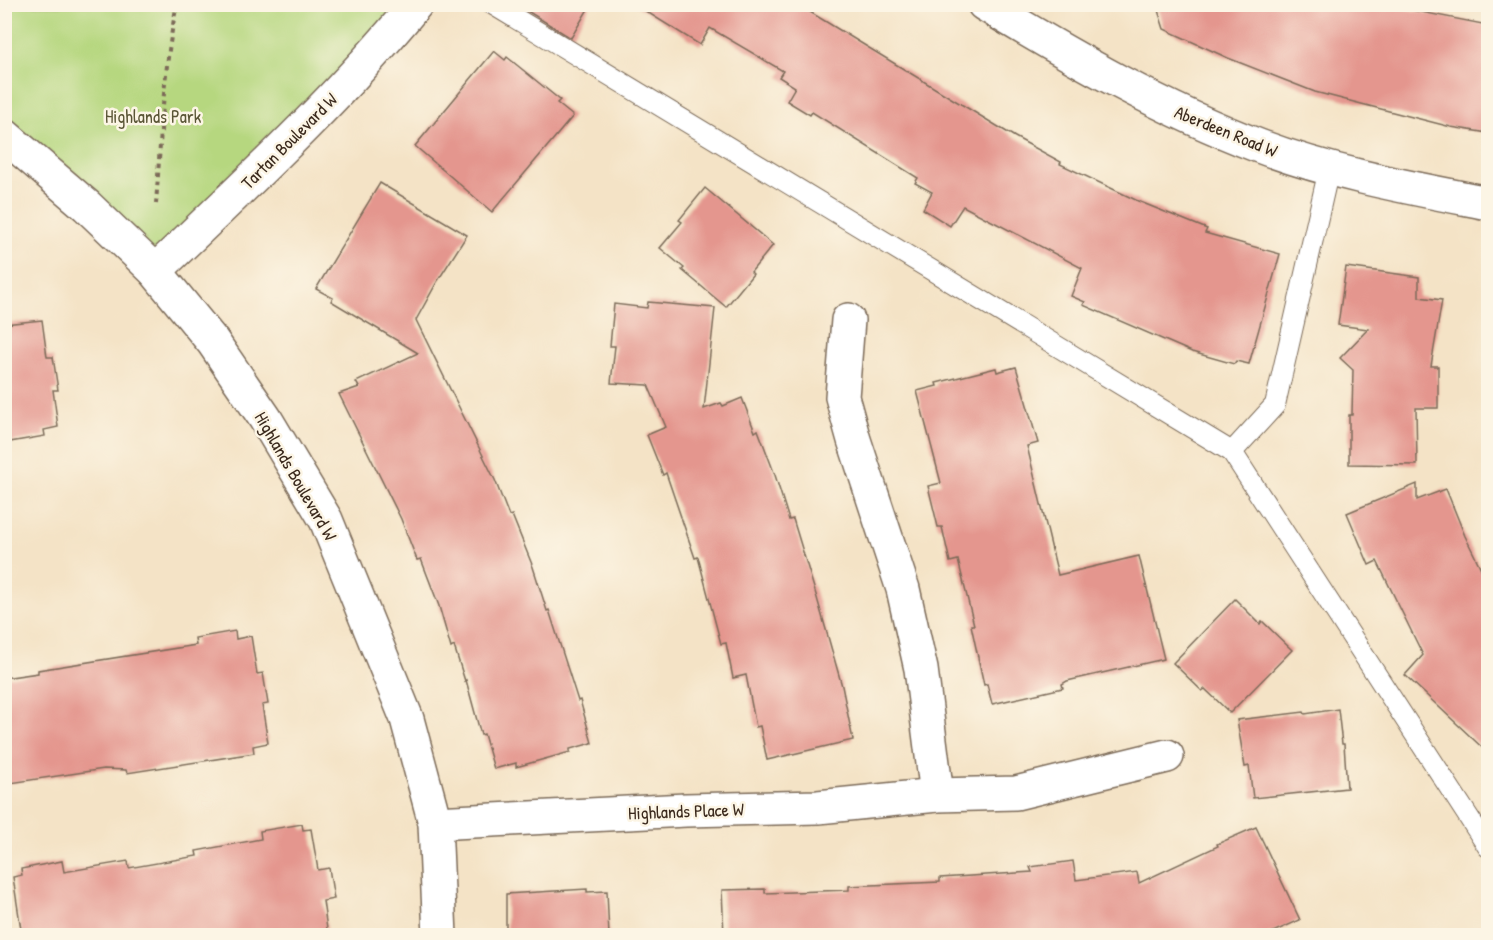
<svg xmlns="http://www.w3.org/2000/svg" width="1493" height="940" font-family="'Patrick Hand',sans-serif">
<rect width="100%" height="100%" fill="#fcf5e5"/>
<filter id="ink" filterUnits="userSpaceOnUse"><feTurbulence type="fractalNoise" baseFrequency=".0167" numOctaves="2"/><feDisplacementMap in="SourceGraphic" scale="12" xChannelSelector="R" yChannelSelector="G"/><feConvolveMatrix kernelMatrix="1 2 1 2 8 2 1 2 1" color-interpolation-filters="sRGB"/></filter>
<filter id="wash" filterUnits="userSpaceOnUse"><feTurbulence type="fractalNoise" baseFrequency=".008" numOctaves="4" result="noise"/><feDisplacementMap in="SourceGraphic" scale="24" xChannelSelector="R" yChannelSelector="G"/><feGaussianBlur stdDeviation="1.35" result="paint"/><feColorMatrix in="noise" values="0 0 0 0 0 0 0 0 0 0 0 0 0 0 0 0 0 1.4 0 .05"/><feComposite in="paint" operator="in"/></filter>
<g filter="url(#wash)">
<rect width="100%" height="100%" fill="#f4e3c6"/>
<path fill="#b6d77f" stroke="#78804e" stroke-width="1.5" d="M 5,5 L 416,5 L 155,271 L 5,135 Z"/>
<g id="blocks">
<g fill="#e4968e">
<path d="M 516,4 L 591,4 L 571,38 Z"/>
<path d="M 634,4 L 797,4 L 1015,137 L 1061,162 L 1060,164 L 1138,201 L 1207,229 L 1205,233 L 1280,254 L 1249,364 L 1236,361 L 1234,364 L 1192,352 L 1083,305 L 1085,302 L 1071,296 L 1082,268 L 963,206 L 950,226 L 923,209 L 932,192 L 915,183 L 918,178 L 812,112 L 810,115 L 787,101 L 795,87 L 779,77 L 783,71 L 710,28 L 700,45 Z"/>
<path d="M 1156,4 L 1402,4 L 1401,8 L 1488,25 L 1488,133 L 1451,127 L 1315,92 L 1228,58 L 1164,29 Z"/>
<path d="M 494,51 L 505,60 L 507,57 L 560,100 L 557,103 L 573,116 L 492,212 L 415,146 Z"/>
<path d="M 380,183 L 467,235 L 437,282 L 416,320 L 495,480 L 509,516 L 512,515 L 533,567 L 547,611 L 549,610 L 578,701 L 580,700 L 592,743 L 570,749 L 570,752 L 516,767 L 516,763 L 494,769 L 484,734 L 481,735 L 466,680 L 465,681 L 454,646 L 451,648 L 439,606 L 421,559 L 417,560 L 401,519 L 339,394 L 359,387 L 356,382 L 418,353 L 331,301 L 333,298 L 316,289 Z"/>
<path d="M 705,188 L 773,245 L 751,272 L 753,274 L 726,307 L 682,270 L 684,268 L 660,248 L 682,222 L 679,220 Z"/>
<path d="M 1346,267 L 1419,277 L 1419,297 L 1442,300 L 1431,366 L 1438,366 L 1438,408 L 1416,408 L 1417,465 L 1349,464 L 1349,415 L 1352,415 L 1353,370 L 1340,358 L 1368,329 L 1338,325 Z"/>
<path d="M 648,302 L 715,308 L 704,409 L 721,403 L 723,406 L 742,398 L 755,432 L 758,430 L 775,475 L 789,520 L 793,519 L 817,598 L 842,686 L 853,740 L 767,760 L 760,726 L 756,727 L 746,675 L 733,678 L 726,643 L 721,644 L 698,557 L 695,558 L 666,473 L 663,475 L 647,435 L 666,427 L 648,385 L 611,383 L 615,346 L 610,346 L 614,304 L 647,308 Z"/>
<path d="M 42,320 L 47,357 L 53,357 L 58,390 L 53,390 L 58,427 L 44,430 L 45,436 L 4,443 L 4,324 Z"/>
<path d="M 1016,367 L 1038,443 L 1027,446 L 1058,575 L 1139,556 L 1164,659 L 1067,681 L 1062,684 L 1063,688 L 992,704 L 987,684 L 984,685 L 971,625 L 974,625 L 958,560 L 950,562 L 942,527 L 938,527 L 928,486 L 941,483 L 917,391 L 937,386 L 936,383 L 996,368 L 997,372 Z"/>
<path d="M 1417,484 L 1417,500 L 1446,489 L 1465,536 L 1488,583 L 1488,753 L 1405,675 L 1423,655 L 1377,561 L 1369,565 L 1347,513 Z"/>
<path d="M 1235,599 L 1260,624 L 1262,621 L 1292,650 L 1230,713 L 1205,689 L 1202,691 L 1173,663 Z"/>
<path d="M 235,631 L 236,639 L 251,636 L 257,674 L 263,673 L 268,704 L 262,705 L 268,743 L 253,746 L 254,753 L 127,773 L 126,770 L 104,769 L 4,784 L 4,678 L 38,673 L 38,670 L 196,645 L 195,638 Z"/>
<path d="M 1338,709 L 1342,744 L 1344,744 L 1347,788 L 1253,798 L 1249,766 L 1245,767 L 1237,720 L 1304,712 L 1305,714 Z"/>
<path d="M 302,824 L 303,830 L 311,829 L 318,870 L 329,868 L 334,899 L 323,901 L 328,936 L 22,936 L 13,877 L 22,875 L 21,869 L 62,861 L 64,872 L 128,861 L 129,868 L 197,856 L 196,851 L 261,839 L 260,831 Z"/>
<path d="M 1256,827 L 1300,920 L 1264,936 L 724,936 L 722,890 L 765,889 L 765,893 L 849,890 L 849,886 L 940,882 L 940,878 L 1032,872 L 1030,867 L 1073,861 L 1076,880 L 1137,872 L 1139,883 L 1218,846 L 1217,844 Z"/>
<path d="M 587,889 L 587,892 L 607,891 L 609,936 L 506,936 L 506,894 Z"/>
</g>
</g>
</g>
<g filter="url(#ink)">
<use href="#blocks" fill-opacity="0" stroke="#7c6b59" stroke-width="1.5"/>
<g fill="none" stroke-linecap="round" stroke-linejoin="round">
<g stroke="#7c6b59" stroke-width="22">
<g id="service">
<path d="M 492,4 L 1232,452 L 1488,847"/>
<path d="M 1232,452 L 1275,405 L 1329,169"/>
</g>
</g>
<g stroke="#7c6b59" stroke-width="36">
<g id="minor">
<path d="M 984,4 C 1073,58 1162,109 1259,146 C 1333,174 1411,188 1488,203"/>
<path d="M 155,271 C 245,185 336,101 416,4"/>
<path d="M 848,320 L 842,397 L 854,440 L 903,589 L 921,669 L 937,795"/>
<path d="M 435,823 L 686,810 L 818,807 L 937,795 L 1016,793 L 1167,756"/>
</g>
</g>
<g stroke="#7c6b59" stroke-width="36">
<path id="tertiary" d="M 4,135 L 87,206 L 155,271 L 213,342 L 265,418 L 326,520 L 407,719 L 435,823 L 440,936"/>
</g>
<path stroke="#7c6b59" stroke-width="4" stroke-dasharray="4.5 4.5" stroke-linecap="butt" d="M 156,204 C 161,137 163,70 177,4"/>
<use href="#service" stroke="#fff" stroke-width="20"/>
<use href="#minor" stroke="#fff" stroke-width="33"/>
<use href="#tertiary" stroke="#fff" stroke-width="33"/>
</g>
</g>
<g text-anchor="middle" dominant-baseline="central" stroke-width="5" stroke-linejoin="round" paint-order="stroke">
<g font-size="18" fill="#5a5536" stroke="#fcf5e5">
<text x="153" y="116">Highlands Park</text>
</g>
<g font-size="18" fill="#3b2a1e" stroke="#fcf5e5">
<text transform="translate(1226 131) rotate(22)">Aberdeen Road W</text>
<text transform="translate(289 141) rotate(-45)">Tartan Boulevard W</text>
<text transform="translate(296 476) rotate(60)">Highlands Boulevard W</text>
<text transform="translate(686 811) rotate(-2)">Highlands Place W</text>
</g>
</g>
<rect width="1493" height="940" fill="none" stroke="#fcf5e5" stroke-width="24"/>
</svg>
